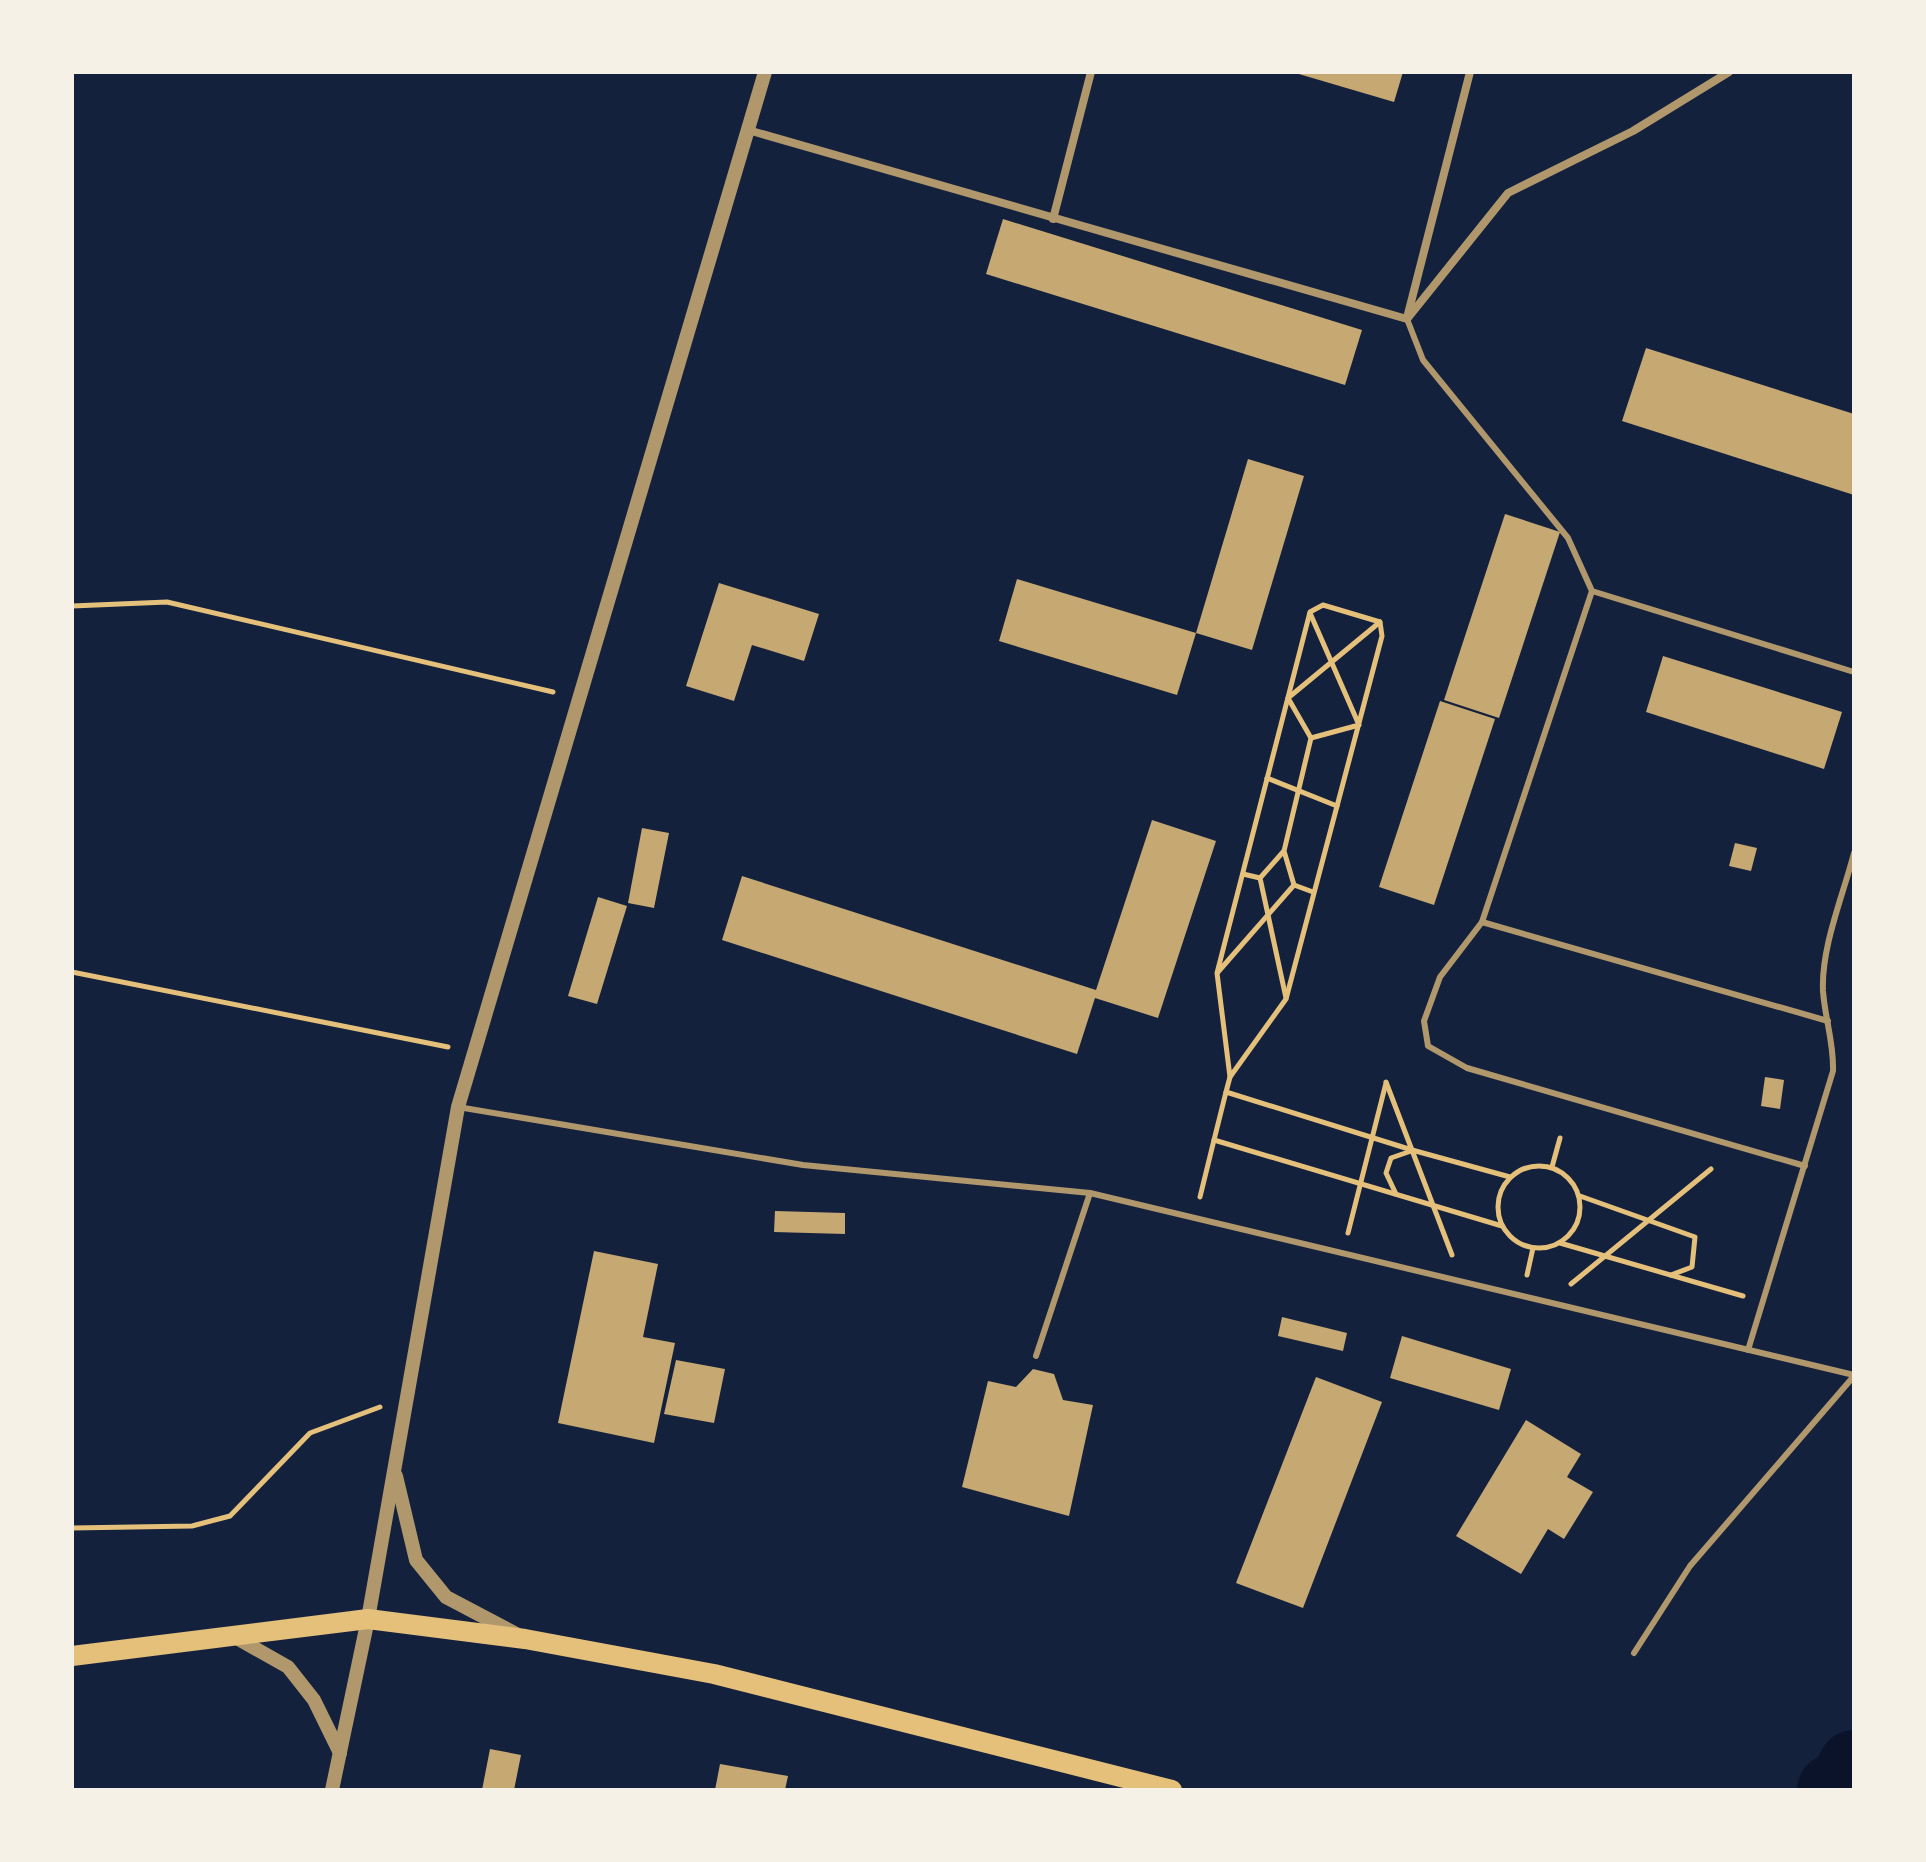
<svg xmlns="http://www.w3.org/2000/svg" width="1926" height="1862" font-family="'Roboto Condensed',sans-serif">
<rect width="100%" height="100%" fill="#14213d"/>
<g fill="none" stroke-linecap="round" stroke-linejoin="round">
<path stroke="#0b132b" stroke-width="72" d="M 1833,1790 L 1845,1784 L 1854,1766"/>
</g>
<g fill="#c6a872">
<path d="M 1292,72 L 1403,72 L 1394,102 Z"/>
<path d="M 1003,219 L 1362,330 L 1345,385 L 986,274 Z"/>
<path d="M 1646,348 L 1854,414 L 1854,495 L 1622,421 Z"/>
<path d="M 1248,459 L 1304,476 L 1252,650 L 1196,633 L 1177,695 L 999,641 L 1017,579 L 1196,633 Z"/>
<path d="M 1505,514 L 1560,532 L 1499,718 L 1444,700 Z"/>
<path d="M 719,583 L 819,614 L 804,661 L 752,645 L 734,701 L 686,686 Z"/>
<path d="M 1663,656 L 1842,712 L 1824,769 L 1646,712 Z"/>
<path d="M 1440,701 L 1495,719 L 1434,905 L 1379,887 Z"/>
<path d="M 1152,820 L 1216,841 L 1158,1018 L 1095,998 L 1077,1054 L 722,940 L 742,876 L 1096,990 Z"/>
<path d="M 642,828 L 669,833 L 654,908 L 628,903 Z"/>
<path d="M 1735,843 L 1757,848 L 1751,871 L 1729,866 Z"/>
<path d="M 598,897 L 627,906 L 597,1004 L 568,996 Z"/>
<path d="M 1765,1077 L 1784,1080 L 1780,1109 L 1761,1106 Z"/>
<path d="M 775,1211 L 845,1213 L 845,1234 L 774,1232 Z"/>
<path d="M 594,1251 L 658,1264 L 643,1337 L 675,1343 L 654,1443 L 558,1423 Z"/>
<path d="M 1282,1317 L 1347,1333 L 1343,1351 L 1278,1336 Z"/>
<path d="M 1402,1336 L 1511,1369 L 1499,1410 L 1390,1378 Z"/>
<path d="M 676,1360 L 725,1369 L 714,1423 L 664,1414 Z"/>
<path d="M 1033,1369 L 1054,1374 L 1063,1400 L 1093,1405 L 1069,1516 L 962,1487 L 988,1381 L 1016,1387 Z"/>
<path d="M 1316,1377 L 1382,1402 L 1303,1608 L 1236,1583 Z"/>
<path d="M 1526,1420 L 1581,1454 L 1567,1477 L 1593,1492 L 1564,1539 L 1548,1529 L 1521,1574 L 1456,1536 Z"/>
<path d="M 490,1749 L 521,1755 L 514,1790 L 482,1790 Z"/>
<path d="M 720,1764 L 788,1776 L 785,1790 L 715,1790 Z"/>
</g>
<g fill="none" stroke-linecap="round" stroke-linejoin="round">
<g stroke="#e5c07b" stroke-width="5">
<path d="M 1323,605 L 1380,622 L 1382,636 L 1286,999 L 1230,1077 L 1217,973 L 1310,612 Z"/>
<path d="M 72,606 L 167,602 L 553,692"/>
<path d="M 1310,613 L 1359,725 L 1311,738 L 1288,698 L 1380,622"/>
<path d="M 1267,778 L 1337,806"/>
<path d="M 1283,852 L 1260,878 L 1286,998"/>
<path d="M 1243,874 L 1260,878"/>
<path d="M 1294,885 L 1313,892"/>
<path d="M 72,972 L 448,1047"/>
<path d="M 1218,972 L 1294,885 L 1284,851 L 1311,738"/>
<path d="M 1230,1077 L 1226,1092 L 1412,1150 L 1510,1177"/>
<path d="M 1386,1082 L 1452,1255"/>
<path d="M 1214,1140 L 1226,1092"/>
<circle cx="1539" cy="1207" r="41"/>
<path d="M 1552,1167 L 1560,1138"/>
<path d="M 1396,1194 L 1386,1173 L 1391,1158 L 1411,1151"/>
<path d="M 1580,1196 L 1695,1237 L 1692,1267 L 1671,1275"/>
<path d="M 1200,1197 L 1214,1140 L 1502,1226"/>
<path d="M 1348,1233 L 1386,1083"/>
<path d="M 1560,1243 L 1743,1296"/>
<path d="M 1527,1275 L 1533,1248"/>
<path d="M 1571,1284 L 1711,1169"/>
<path d="M 72,1528 L 192,1526 L 230,1516 L 310,1433 L 380,1407"/>
</g>
<g stroke="#b1986c" stroke-width="6">
<path d="M 1407,319 L 1423,360 L 1568,538 L 1592,591 L 1854,672"/>
<path d="M 1592,591 L 1482,922 L 1440,977 L 1424,1021 L 1428,1046 L 1467,1068 L 1805,1166"/>
<path d="M 1482,922 L 1828,1021"/>
<path d="M 458,1107 L 803,1165 L 1090,1193 L 1854,1375"/>
<path d="M 1748,1350 L 1833,1071 C 1834,1043 1825,1019 1823,991 C 1821,947 1843,896 1854,853"/>
<path d="M 1036,1356 L 1090,1193"/>
<path d="M 1634,1653 L 1690,1566 L 1854,1376"/>
</g>
<g stroke="#b1986c" stroke-width="8">
<path d="M 748,130 L 1407,319 L 1508,193 L 1633,131 L 1729,72"/>
<path d="M 1053,219 L 1091,72"/>
<path d="M 1408,314 L 1470,72"/>
</g>
<g stroke="#b1986c" stroke-width="14">
<path d="M 396,1476 L 416,1560 L 446,1597 L 518,1635"/>
<path d="M 233,1636 L 288,1667 L 314,1700 L 340,1753"/>
<path d="M 332,1790 L 368,1619 L 458,1107 L 765,72"/>
</g>
<path stroke="#e5c07b" stroke-width="20" d="M 72,1656 L 368,1619 L 525,1639 L 714,1674 L 1172,1790"/>
</g>
<rect width="1926" height="1862" fill="none" stroke="#f6f1e7" stroke-width="148"/>
</svg>
